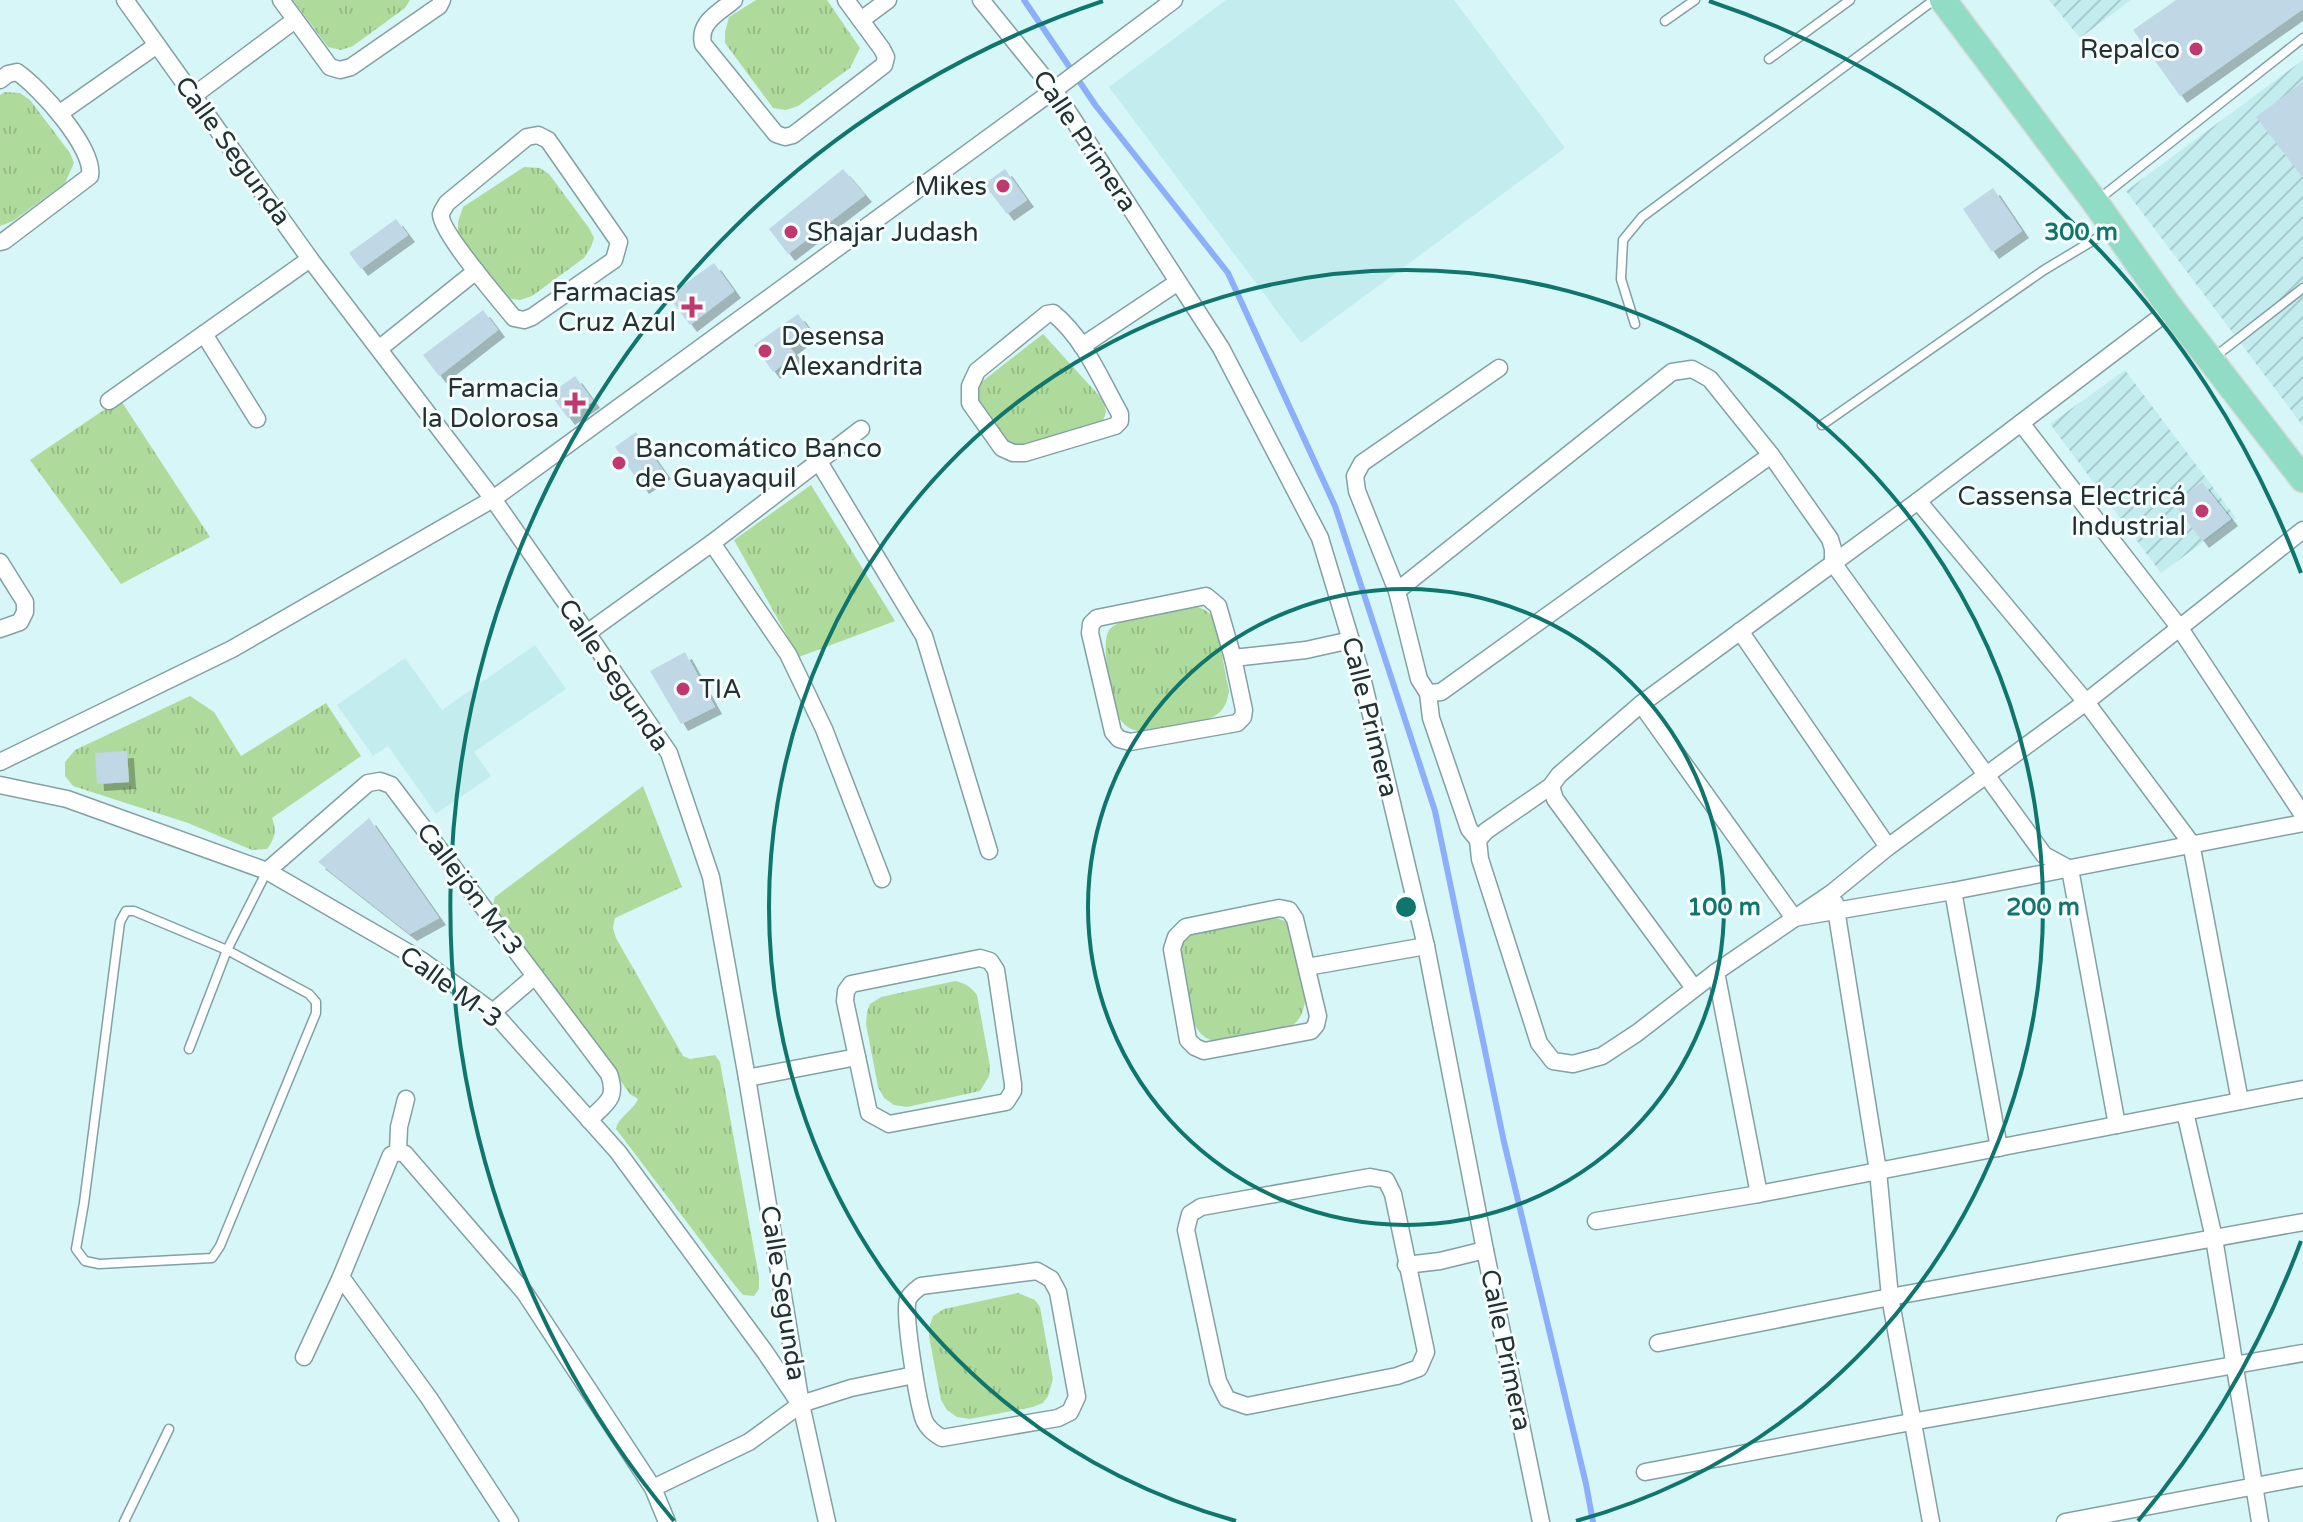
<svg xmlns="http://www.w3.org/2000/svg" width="2303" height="1522" font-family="'Varela Round',sans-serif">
<defs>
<pattern id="industrial-furrows" width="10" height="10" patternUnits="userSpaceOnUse" patternTransform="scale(2)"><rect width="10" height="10" fill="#c3ecee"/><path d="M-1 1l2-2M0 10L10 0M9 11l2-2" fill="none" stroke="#a7cbcd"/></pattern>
<pattern id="grass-tufts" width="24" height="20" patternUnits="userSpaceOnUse" patternTransform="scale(2)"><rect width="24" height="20" fill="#aedb9b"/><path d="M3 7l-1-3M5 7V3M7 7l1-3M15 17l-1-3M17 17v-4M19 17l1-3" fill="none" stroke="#96bc86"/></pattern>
<filter id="shadow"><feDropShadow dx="7" dy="7" stdDeviation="0" flood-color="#0004"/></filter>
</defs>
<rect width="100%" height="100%" fill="#d7f6f8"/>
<g fill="#c3ecee">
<path d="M 1226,0 L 1454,0 L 1565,148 L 1301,343 L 1109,87 Z"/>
<path d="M 535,645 L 566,689 L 474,752 L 491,776 L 436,814 L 388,746 L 373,756 L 337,705 L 405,658 L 442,710 Z"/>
</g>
<g fill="url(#industrial-furrows)">
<path d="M 2049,0 L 2131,0 L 2080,38 Z"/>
<path d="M 2303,60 L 2303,426 L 2126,191 Z"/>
<path d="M 2125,370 L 2236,518 L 2161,573 L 2050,424 Z"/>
</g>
<g fill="url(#grass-tufts)">
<path d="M 293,0 L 410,0 L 405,8 L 353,46 L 341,50 L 328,47 Z"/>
<path d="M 756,0 L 827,0 L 860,48 L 850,68 L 798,106 L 786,110 L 773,108 L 725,43 L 725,32 L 729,17 Z"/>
<path d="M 5,92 L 20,93 L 30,100 L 70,153 L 74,163 L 65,183 L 13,221 L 0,226 L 0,95 Z"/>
<path d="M 524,167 L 540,168 L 549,174 L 589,228 L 594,238 L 591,247 L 584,258 L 532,296 L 520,300 L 507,298 L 458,233 L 458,222 L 463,207 Z"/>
<path d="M 1043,334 L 1104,401 L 1106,412 L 1103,421 L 1013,448 L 983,411 L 976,398 L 979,384 Z"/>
<path d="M 120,399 L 210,537 L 121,584 L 30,460 Z"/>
<path d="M 811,485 L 895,621 L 799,657 L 734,540 Z"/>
<path d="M 1193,606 C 1204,608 1209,612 1215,620 L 1229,691 C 1227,705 1222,714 1208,719 C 1191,723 1149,735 1134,730 C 1127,728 1120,721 1117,714 C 1112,699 1099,640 1110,629 C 1120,617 1176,610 1193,606 Z"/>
<path d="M 190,696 L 214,712 L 241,756 L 326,703 L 361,756 L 272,818 C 277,831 275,838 267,849 L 252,850 L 188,823 L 73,786 L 65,776 L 65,762 L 75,750 Z"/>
<path d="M 643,786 L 682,887 L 615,918 L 613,928 L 616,938 L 683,1056 L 690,1059 L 715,1055 L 720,1062 L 759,1277 L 759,1289 L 754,1296 L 743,1295 L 733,1283 L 616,1129 C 618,1117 633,1111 638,1099 L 630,1094 L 493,904 L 495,897 Z"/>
<path d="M 1270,915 L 1287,922 L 1292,929 L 1305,1001 C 1303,1015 1298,1024 1285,1029 C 1268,1032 1226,1044 1211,1040 C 1204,1038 1197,1031 1194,1023 C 1189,1011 1179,955 1183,944 C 1185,937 1190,935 1196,931 Z"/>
<path d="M 955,981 C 965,983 971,987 977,995 L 990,1066 L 989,1076 L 980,1091 L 907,1107 L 894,1105 L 884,1098 L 878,1087 L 866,1024 L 867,1012 L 870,1004 L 881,997 Z"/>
<path d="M 1018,1293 L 1035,1300 L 1040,1307 L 1053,1379 L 1048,1396 L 1043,1403 L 1033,1407 L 970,1419 L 957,1417 L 947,1410 L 941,1400 L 929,1336 L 930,1325 L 933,1316 L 944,1309 Z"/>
</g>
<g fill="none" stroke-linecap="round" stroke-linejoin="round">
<path stroke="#8baffa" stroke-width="6" d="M 1024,0 L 1096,106 L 1228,273 L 1335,506 L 1435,811 L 1504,1142 L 1586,1484 L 1593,1522"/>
</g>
<g fill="#c0d8e6" filter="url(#shadow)">
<path d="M 2176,0 L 2303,0 L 2303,9 L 2180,96 L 2133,30 Z"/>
<path d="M 2303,82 L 2303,178 L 2256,117 Z"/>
<path d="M 843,169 L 865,195 L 788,254 L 769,229 Z"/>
<path d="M 1005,169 L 1027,200 L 1007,214 L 984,184 Z"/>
<path d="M 1993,188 L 2022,231 L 1992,252 L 1963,209 Z"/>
<path d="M 396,219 L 408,235 L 361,269 L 349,253 Z"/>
<path d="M 714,263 L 734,291 L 690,325 L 668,296 Z"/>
<path d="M 483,310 L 498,330 L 439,376 L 423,355 Z"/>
<path d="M 798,314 L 811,332 L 790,348 L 796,355 L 773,372 L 754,345 Z"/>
<path d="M 575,376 L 593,401 L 568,418 L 550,394 Z"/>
<path d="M 636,432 L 664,472 L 642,487 L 615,447 Z"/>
<path d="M 2202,482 L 2231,519 L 2202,541 L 2174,504 Z"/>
<path d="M 685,652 L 715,707 L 681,724 L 650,671 Z"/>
<path d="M 127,751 L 129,782 L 97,784 L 95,753 Z"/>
<path d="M 369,818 L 439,918 L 410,934 L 318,862 Z"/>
</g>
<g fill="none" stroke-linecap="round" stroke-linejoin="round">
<g stroke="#83a0a2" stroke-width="11">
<g id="lane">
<path d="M 1665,21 L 1695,0"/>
<path d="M 1769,59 L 1850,0"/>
<path d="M 2099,199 L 2303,38"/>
<path d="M 1635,324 L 1621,279 L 1623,240 L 1642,217 L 1934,0"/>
<path d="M 2212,359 L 2303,288"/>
<path d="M 1822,425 L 2044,270 L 2109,231"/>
<path d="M 126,911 L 134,911 L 227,950 L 309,994 L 316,1002 L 316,1013 L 220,1246 L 212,1258 L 99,1264 L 85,1261 L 76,1249 L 84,1203 L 120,922 Z"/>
<path d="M 189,1049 L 227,950 L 267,871"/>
<path d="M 124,1522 L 169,1429"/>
</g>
</g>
<g stroke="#83a0a2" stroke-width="19">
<g id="street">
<path d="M 125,0 L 310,259 L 493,499 L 587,633 L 669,753 L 711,877 L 747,1078 L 801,1404 L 827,1522"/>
<path d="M 281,0 L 330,67 L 340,70 L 351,67 L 439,6 L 442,0"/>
<path d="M 734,0 C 719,13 698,22 703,44 L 776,134 L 785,137 L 793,135 L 884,65 L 886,57 L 882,49 L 846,0"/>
<path d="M 981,0 L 1054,90 L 1221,348 L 1320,538 L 1362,677 L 1426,946 L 1485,1250 L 1541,1522"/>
<path d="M 861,20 L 888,0"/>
<path d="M 0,80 L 8,74 L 17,72 C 39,87 95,148 90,176 L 4,241 L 0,242"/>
<path d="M 193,96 L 295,20"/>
<path d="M 60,113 L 157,45"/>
<path d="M 538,135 L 548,140 L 619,242 L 614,260 L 532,317 L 524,320 L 514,318 C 501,302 439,230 441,214 C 441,212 446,205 447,203 L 527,137 Z"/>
<path d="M 2171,309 L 1918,501 L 1641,704 L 1559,775 L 1551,786 L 1486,831 L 1478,840 L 1480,859 L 1539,1043 L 1553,1061 L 1573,1064 L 1602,1056 L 1637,1033 L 1716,972 L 1833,892 L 1888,847 L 2086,702 L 2303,530"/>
<path d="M 1053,313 C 1084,338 1101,380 1120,414 L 1120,421 L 1115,426 L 1025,453 L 1013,453 L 1002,448 L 970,403 L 970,386 L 977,371 L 1047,314 Z"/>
<path d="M 204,334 L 257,419"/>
<path d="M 1082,346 L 1178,282"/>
<path d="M 380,348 L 476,271"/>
<path d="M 109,401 L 310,259"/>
<path d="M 2021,423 L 2179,627 L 2303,815"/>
<path d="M 819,462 L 924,636 L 989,851"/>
<path d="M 1918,501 L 2086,702 L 2191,843 L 2240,1101"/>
<path d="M 712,543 L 788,654 L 824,729 L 882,879"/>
<path d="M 0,562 L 25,602 L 25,612 L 20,622 L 0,629"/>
<path d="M 1397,591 L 1672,372 L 1692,369 L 1710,379 L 1771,455 L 1830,539 L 1833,549 L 1833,563 L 2044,855 L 2070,869 L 2117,1125"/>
<path d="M 1206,596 L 1218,606 L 1233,658 L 1244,710 L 1243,717 L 1237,723 L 1130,742 L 1119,739 L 1113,732 L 1090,633 L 1091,624 L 1097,618 Z"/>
<path d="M 1740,631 L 1888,847"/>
<path d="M 587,633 L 712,543 L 861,429"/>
<path d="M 1233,658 L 1306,650 L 1351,640"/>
<path d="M 1428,693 L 1441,692 L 1771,455"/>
<path d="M 1641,704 L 1794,918 L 1953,891 L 2303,823"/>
<path d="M 0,762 L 232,649 L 493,499 L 1054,90 L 1174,0"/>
<path d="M 0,785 L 67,799 L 267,871 L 421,960 L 493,1012 L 618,1152 L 765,1352 L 798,1401"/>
<path d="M 1551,786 L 1555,799 L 1694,988"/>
<path d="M 1478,840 L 1469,829 L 1431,718 L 1428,693 L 1419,679 L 1397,591 L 1357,491 L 1355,476 L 1362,463 L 1499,368"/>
<path d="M 267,871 L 368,783 L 380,781 L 391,785 L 609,1074 C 618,1099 606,1103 589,1120"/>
<path d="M 1953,891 L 1999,1148"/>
<path d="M 1835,903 L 1878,1171 L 1890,1297 L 1931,1522"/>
<path d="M 1279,908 L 1289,910 L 1295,919 L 1318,1016 L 1316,1025 L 1311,1031 L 1204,1051 L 1195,1047 L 1188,1040 L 1172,949 L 1176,937 L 1186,927 Z"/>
<path d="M 980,958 L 990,961 L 996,970 L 1013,1084 L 1013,1091 L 1006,1102 L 889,1124 L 869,1113 L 845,1001 L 846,991 L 851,984 Z"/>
<path d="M 1307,967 L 1426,946"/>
<path d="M 1716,972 L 1759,1194"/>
<path d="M 493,1012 L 535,976"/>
<path d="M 747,1078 L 857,1057"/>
<path d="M 2185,1112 L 2214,1238 L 2260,1522"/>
<path d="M 398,1152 L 405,1154 L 525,1293 L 653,1488 L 667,1522"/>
<path d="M 1370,1177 L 1386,1180 L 1393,1194 L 1426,1352 L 1419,1368 L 1397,1376 L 1247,1406 L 1227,1399 L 1218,1381 L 1186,1230 L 1190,1214 L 1201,1207 Z"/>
<path d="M 1596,1221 L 1759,1194 L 2303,1089"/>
<path d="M 1406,1265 L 1440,1261 L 1485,1250"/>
<path d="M 1037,1271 L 1051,1279 L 1058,1292 L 1077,1397 L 1070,1412 L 1058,1418 L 942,1438 C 934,1433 928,1429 924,1420 C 918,1403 903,1314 908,1299 C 911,1293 916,1290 921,1286 Z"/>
<path d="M 341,1277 L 429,1398 L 510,1522"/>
<path d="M 1658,1343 L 1890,1297 L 2303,1222"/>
<path d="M 304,1357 L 341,1277 L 391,1155 L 398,1152 L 399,1127 L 406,1099"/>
<path d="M 1645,1472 L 1911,1422 L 2303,1353"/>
<path d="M 653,1488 L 749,1442 L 801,1404 L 851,1388 L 914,1375"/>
<path d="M 2065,1522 L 2303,1477"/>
</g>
</g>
<g stroke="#d8dada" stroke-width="29">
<path id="primary" d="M 1943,0 L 2095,202 L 2171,309 L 2303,479"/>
</g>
<use href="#lane" stroke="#fff" stroke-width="8"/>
<use href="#street" stroke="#fff" stroke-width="16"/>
<use href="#primary" stroke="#91dcc4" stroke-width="26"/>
</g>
<g fill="none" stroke="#0f766e" stroke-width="4">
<circle cx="1406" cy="907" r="318"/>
<path d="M1236 1521A637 637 0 1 1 1576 1521"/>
<path d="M2301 1241A955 955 0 0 1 2138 1521M674 1521A955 955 0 0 1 1103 1M1709 1A955 955 0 0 1 2301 573"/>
</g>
<g fill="#c1376f" stroke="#f7fefe" stroke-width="3">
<circle cx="2196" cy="49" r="8"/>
<circle cx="1003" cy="186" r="8"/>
<circle cx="791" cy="232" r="8"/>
<path d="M688 295h8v8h8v8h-8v8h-8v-8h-8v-8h8z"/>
<circle cx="765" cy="351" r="8"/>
<path d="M571 391h8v8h8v8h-8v8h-8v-8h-8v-8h8z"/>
<circle cx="619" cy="463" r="8"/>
<circle cx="2202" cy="511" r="8"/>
<circle cx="683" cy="689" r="8"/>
</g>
<g text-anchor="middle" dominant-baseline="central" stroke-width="6" stroke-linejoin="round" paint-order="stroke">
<g font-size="26" fill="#243031" stroke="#f7fefe" text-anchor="end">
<text x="2180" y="49">Repalco</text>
<text x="987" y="186">Mikes</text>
<text x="807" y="232" text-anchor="start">Shajar Judash</text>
<text x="676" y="292">Farmacias<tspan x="676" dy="30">Cruz Azul</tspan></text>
<text x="781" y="336" text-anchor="start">Desensa<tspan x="781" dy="30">Alexandrita</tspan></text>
<text x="559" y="388">Farmacia<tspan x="559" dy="30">la Dolorosa</tspan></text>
<text x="635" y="448" text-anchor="start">Bancomático Banco<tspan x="635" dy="30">de Guayaquil</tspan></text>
<text x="2186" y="496">Cassensa Electricá<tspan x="2186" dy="30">Industrial</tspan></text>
<text x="699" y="689" text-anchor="start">TIA</text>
</g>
<g font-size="26" fill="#243031" stroke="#f7fefe">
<text transform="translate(1085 141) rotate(56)">Calle Primera</text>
<text transform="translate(233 151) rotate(54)">Calle Segunda</text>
<text transform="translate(614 675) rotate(56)">Calle Segunda</text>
<text transform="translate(1370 717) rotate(76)">Calle Primera</text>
<text transform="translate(470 889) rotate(53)">Callejón M-3</text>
<text transform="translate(451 987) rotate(36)">Calle M-3</text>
<text transform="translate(783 1293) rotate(81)">Calle Segunda</text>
<text transform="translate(1506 1350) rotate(78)">Calle Primera</text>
</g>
</g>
<circle cx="1406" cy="907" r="12" fill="#0f766e" stroke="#f7fefe" stroke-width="4"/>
<g font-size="24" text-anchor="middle" font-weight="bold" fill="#0f766e" stroke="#f7fefe" stroke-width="6" stroke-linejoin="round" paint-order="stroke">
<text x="2081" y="240">300 m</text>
<text x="1724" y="915">100 m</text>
<text x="2043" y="915">200 m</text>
</g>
</svg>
